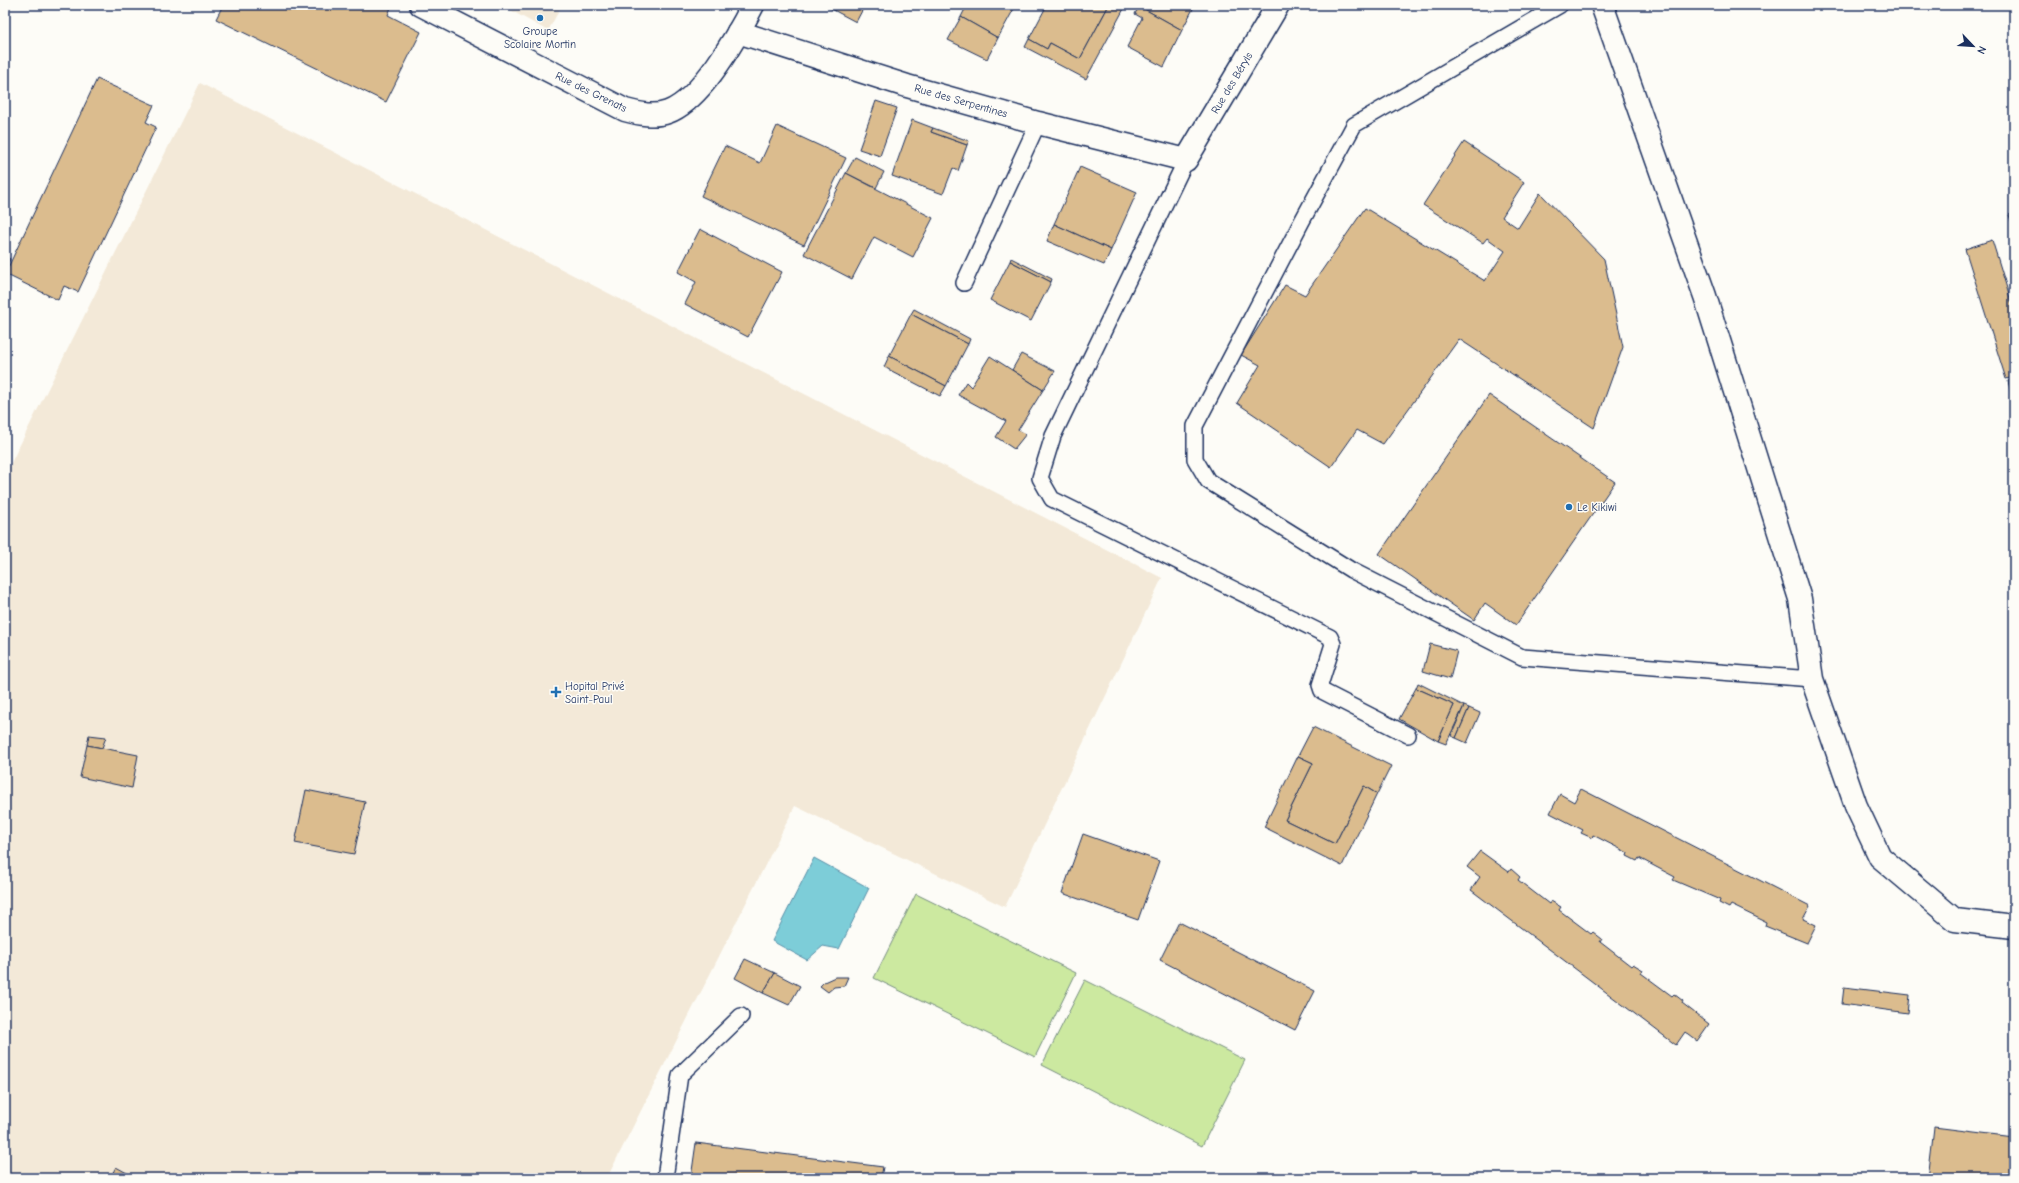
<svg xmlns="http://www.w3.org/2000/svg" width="2019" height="1183" font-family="'Comic Neue',sans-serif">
<rect width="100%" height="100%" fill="#fdfcf7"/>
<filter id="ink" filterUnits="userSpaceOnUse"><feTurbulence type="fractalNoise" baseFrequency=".025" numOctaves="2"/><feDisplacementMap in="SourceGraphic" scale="8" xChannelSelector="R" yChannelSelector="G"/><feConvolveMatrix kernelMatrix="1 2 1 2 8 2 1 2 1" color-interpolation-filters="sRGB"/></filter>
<g filter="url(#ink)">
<g fill="#f3e9d8">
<path d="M 501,5 L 562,5 L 548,31 Z"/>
<path d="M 200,83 L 1162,578 L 1005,907 L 795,806 L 607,1178 L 5,1178 L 5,475 Z"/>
</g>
<g fill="#cce9a0" stroke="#748c7f">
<path d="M 916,894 L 1076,973 L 1035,1057 L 874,978 Z"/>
<path d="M 1085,980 L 1245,1060 L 1202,1146 L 1042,1065 Z"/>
</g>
<path fill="#7dcdd8" stroke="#568ea7" d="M 814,858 L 869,888 L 839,949 L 823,946 L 807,960 L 772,941 Z"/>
<g fill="#dbbc8e" stroke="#1b2f5e">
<path d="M 223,5 L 392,5 L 388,15 L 421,32 L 386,102 L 216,19 Z"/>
<path d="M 824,5 L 865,5 L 856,22 Z"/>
<path d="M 967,5 L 1016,5 L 998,38 L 961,17 Z"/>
<path d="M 1047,5 L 1109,5 L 1080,59 L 1050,43 L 1047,49 L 1029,39 Z"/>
<path d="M 1109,5 L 1126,5 L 1086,79 L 1025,47 L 1029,39 L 1047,49 L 1050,43 L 1080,59 Z"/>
<path d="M 1140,5 L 1195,5 L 1182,30 L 1139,6 Z"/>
<path d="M 1139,6 L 1182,30 L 1164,67 L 1127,47 L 1142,18 L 1135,14 Z"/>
<path d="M 961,17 L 998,38 L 987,59 L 948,40 Z"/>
<path d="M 97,79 L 154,105 L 146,122 L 156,127 L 78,292 L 64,286 L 58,300 L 5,274 Z"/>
<path d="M 876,101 L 897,108 L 880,156 L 859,149 Z"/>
<path d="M 912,120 L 933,128 L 931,132 L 967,145 L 958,171 L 953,168 L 943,194 L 892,176 Z"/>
<path d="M 777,126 L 846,158 L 804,245 L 701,196 L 725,146 L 760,163 Z"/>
<path d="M 933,128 L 969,141 L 967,145 L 931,132 Z"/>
<path d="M 1464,142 L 1524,182 L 1502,217 L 1518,228 L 1540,193 L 1604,259 L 1623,347 L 1594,428 L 1459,339 L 1383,444 L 1357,430 L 1331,467 L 1237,403 L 1260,365 L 1241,355 L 1285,285 L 1305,295 L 1365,208 L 1485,281 L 1505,251 L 1487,238 L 1483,243 L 1423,205 Z"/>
<path d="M 855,157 L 884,172 L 876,188 L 846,173 Z"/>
<path d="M 1080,167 L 1137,192 L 1111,250 L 1054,224 Z"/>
<path d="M 846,173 L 933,218 L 913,257 L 874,237 L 852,279 L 804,254 Z"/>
<path d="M 2014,213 L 2014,229 L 2009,215 Z"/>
<path d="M 1054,224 L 1111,250 L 1104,265 L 1047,241 Z"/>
<path d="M 700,229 L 782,272 L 748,337 L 685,304 L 696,282 L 678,272 Z"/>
<path d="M 1992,240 L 2014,311 L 2014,377 L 2006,379 L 1965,249 Z"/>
<path d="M 5,256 L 10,259 L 5,270 Z"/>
<path d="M 1011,258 L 1052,279 L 1051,282 L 1010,261 Z"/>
<path d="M 1010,261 L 1051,282 L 1031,321 L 990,300 Z"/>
<path d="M 914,309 L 970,339 L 968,344 L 911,314 Z"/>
<path d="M 911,314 L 968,344 L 946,386 L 889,356 Z"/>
<path d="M 1021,354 L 1055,371 L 1043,390 L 1012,370 Z"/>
<path d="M 889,356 L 946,386 L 940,396 L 884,367 Z"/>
<path d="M 990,356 L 1043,390 L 1018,430 L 1026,434 L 1014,449 L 996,437 L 1006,421 L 958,395 L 966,382 L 971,387 Z"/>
<path d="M 2014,379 L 2014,401 L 2013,401 L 2008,381 Z"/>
<path d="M 1489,395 L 1615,482 L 1516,625 L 1485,603 L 1474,620 L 1379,554 Z"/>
<path d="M 1430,644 L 1457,651 L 1450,679 L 1423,671 Z"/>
<path d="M 1418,683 L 1464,706 L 1446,744 L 1438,741 L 1454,705 L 1416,688 Z"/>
<path d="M 1416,688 L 1454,705 L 1438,741 L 1399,719 Z"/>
<path d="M 1464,706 L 1469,708 L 1456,738 L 1451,736 Z"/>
<path d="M 1469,708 L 1480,713 L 1467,743 L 1456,738 Z"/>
<path d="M 1313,727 L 1391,766 L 1377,794 L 1364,786 L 1335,844 L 1285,820 L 1313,763 L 1298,756 Z"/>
<path d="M 89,735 L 106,737 L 102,748 L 87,745 Z"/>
<path d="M 87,745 L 138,755 L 132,788 L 80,777 Z"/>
<path d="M 1298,756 L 1313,763 L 1285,820 L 1335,844 L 1364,786 L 1377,794 L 1342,866 L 1264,827 Z"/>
<path d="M 1581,789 L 1810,906 L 1803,919 L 1816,925 L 1807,943 L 1765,926 L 1766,922 L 1731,905 L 1729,908 L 1719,903 L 1720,900 L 1673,880 L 1675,877 L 1639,858 L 1637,861 L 1627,856 L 1628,853 L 1593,835 L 1592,838 L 1581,833 L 1583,830 L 1550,813 L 1560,794 L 1574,802 Z"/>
<path d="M 306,790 L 365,802 L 354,854 L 295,843 Z"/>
<path d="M 1083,834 L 1159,861 L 1138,920 L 1062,893 Z"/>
<path d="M 1480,851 L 1509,872 L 1511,869 L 1520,877 L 1518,880 L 1549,904 L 1551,901 L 1561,907 L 1559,910 L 1591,934 L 1593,932 L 1602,939 L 1600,942 L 1631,966 L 1633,964 L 1643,970 L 1641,973 L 1672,996 L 1674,994 L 1683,1001 L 1682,1003 L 1709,1024 L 1697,1041 L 1685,1032 L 1676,1045 L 1471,890 L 1480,877 L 1467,867 Z"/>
<path d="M 1179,922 L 1315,991 L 1295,1030 L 1160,960 Z"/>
<path d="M 745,959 L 775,973 L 763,993 L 735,978 Z"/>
<path d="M 775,973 L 800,986 L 789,1005 L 763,993 Z"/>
<path d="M 835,977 L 848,977 L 844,986 L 834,987 L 828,992 L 820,986 L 824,982 Z"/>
<path d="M 1844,987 L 1910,995 L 1908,1013 L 1842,1004 Z"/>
<path d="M 1934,1127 L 2014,1137 L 2014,1178 L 1928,1178 Z"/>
<path d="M 696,1143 L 883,1167 L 881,1178 L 691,1178 Z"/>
<path d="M 116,1167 L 136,1178 L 110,1178 Z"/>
<path d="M 944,1175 L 964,1178 L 943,1178 Z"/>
</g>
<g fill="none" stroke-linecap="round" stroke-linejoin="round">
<g stroke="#1b2f5e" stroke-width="18">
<g id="lane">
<path d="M 1560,5 L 1354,125 L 1302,221 L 1195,426 L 1195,459 L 1208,481 L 1351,570 L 1522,657 L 1812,679"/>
<path d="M 1186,160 L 1053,436 L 1040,478 L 1052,499 L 1330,637 L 1333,644 L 1320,685 L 1322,691 L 1408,735"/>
<path d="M 964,283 L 1038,123"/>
<path d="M 665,1178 L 680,1075 L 741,1016"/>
</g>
</g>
<g stroke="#1b2f5e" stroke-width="25">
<g id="street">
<path d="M 421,5 L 625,110 C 640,114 654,117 668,112 C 701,100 737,36 753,5"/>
<path d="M 1602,5 L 1705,296 L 1800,599 L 1812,679 L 1856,806 L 1880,857 L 1955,920 L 2014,927"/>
<path d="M 738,32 L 907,86 L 1038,123 L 1186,160 L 1278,5"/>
</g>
</g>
<use href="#lane" stroke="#fdfcf7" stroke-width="15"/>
<use href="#street" stroke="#fdfcf7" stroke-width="22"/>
</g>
</g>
<g fill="#1f6fb2" stroke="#fdfcf7" stroke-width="1.5">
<circle cx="540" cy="18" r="4"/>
<circle cx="1569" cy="507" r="4"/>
<path d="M554 686h4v4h4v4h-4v4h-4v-4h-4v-4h4z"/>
</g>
<g text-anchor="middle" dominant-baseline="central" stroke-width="3" stroke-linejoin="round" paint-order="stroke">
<g font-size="11" fill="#1b2f5e" stroke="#fdfcf7" text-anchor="start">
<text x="540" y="31" text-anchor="middle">Groupe<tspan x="540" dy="13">Scolaire Mortin</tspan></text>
<text x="1577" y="507">Le Kikiwi</text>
<text x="565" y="686">Hopital Privé<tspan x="565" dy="13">Saint-Paul</tspan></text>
</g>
<g font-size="11" fill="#1b2f5e" stroke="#fdfcf7">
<text transform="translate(1232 83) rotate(-59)">Rue des Béryls</text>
<text transform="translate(591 92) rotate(26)">Rue des Grenats</text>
<text transform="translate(961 101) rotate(16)">Rue des Serpentines</text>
</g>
</g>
<rect width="2019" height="1183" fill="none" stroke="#fdfcf7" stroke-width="20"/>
<rect x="10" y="10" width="1999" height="1163" fill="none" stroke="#1b2f5e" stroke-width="1.5" filter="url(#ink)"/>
<g transform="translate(1973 46) rotate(115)" stroke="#fdfcf7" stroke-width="3" paint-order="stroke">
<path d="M0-3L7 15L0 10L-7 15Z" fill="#1b2f5e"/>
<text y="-6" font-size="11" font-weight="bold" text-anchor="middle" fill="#1b2f5e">N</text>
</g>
</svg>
